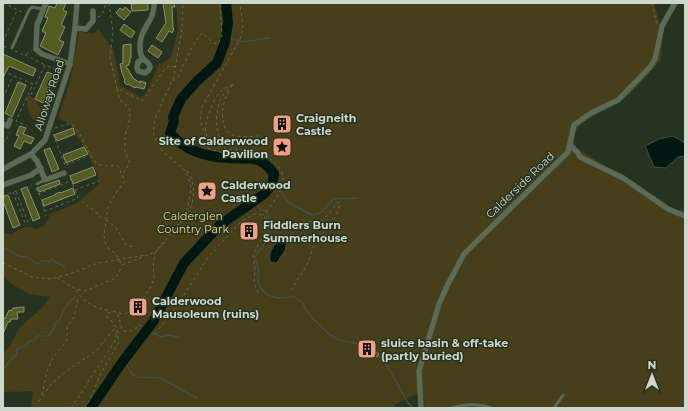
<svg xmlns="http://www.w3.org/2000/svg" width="688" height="411" font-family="Montserrat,sans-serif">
<rect width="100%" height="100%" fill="#263320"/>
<g fill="#473f1a">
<path d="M 176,3 L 654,3 L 663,35 L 661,60 L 629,95 L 582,123 L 576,130 L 574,142 L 578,149 L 672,208 L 685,211 L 685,408 L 425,408 L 419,379 L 419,393 L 396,404 L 393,408 L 31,408 L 33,391 L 3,392 L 3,353 L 9,347 L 20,327 L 43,307 L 50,297 C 44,295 37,296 31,294 C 21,291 11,283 3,277 L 3,232 L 10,235 C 19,230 26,223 35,229 C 45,227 47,223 50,214 L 77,203 L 99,184 L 98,174 L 84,147 L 70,124 L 62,120 L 59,115 L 70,82 L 79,32 L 82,32 L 94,34 L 98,29 L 114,51 L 120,85 L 141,97 L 146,94 L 159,63 L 161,64 L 171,57 L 178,29 Z"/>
<path d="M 30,96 L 35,99 L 40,107 L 46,104 L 51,107 L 48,114 L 45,114 L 44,116 L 47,119 L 46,125 L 41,125 L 40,122 C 31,121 29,115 28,108 C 28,103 26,102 27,97 Z"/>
</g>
<g fill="#011812" stroke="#3e514a">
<path d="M 673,136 L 685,143 L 685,156 L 678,157 L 666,168 L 654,167 L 645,146 L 659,139 Z"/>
<path d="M 282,238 L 285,238 L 287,241 L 285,251 L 278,261 L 276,263 L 271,262 C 266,254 275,243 282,238 Z"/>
</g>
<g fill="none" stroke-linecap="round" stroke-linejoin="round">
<g stroke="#3e514a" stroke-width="1.5">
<path d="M 226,37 L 243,42 L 269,38"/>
<path d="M 270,188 L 278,189 L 283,194 L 289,203 L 312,215 L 317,214 L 323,211 L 333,199 L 358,198"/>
<path d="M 254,203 L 260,209 L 267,212 C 271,223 268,238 262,248 C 260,250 257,253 256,255 C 254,259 257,264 258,267 C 259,271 258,276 258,280 C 261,297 279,301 293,296 L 303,303 L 306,310 L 312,318 L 329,334 L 337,339 L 348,342 L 355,343 L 365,349"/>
<path d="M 3,249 L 8,249 L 18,256 L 27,257 L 35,263 L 39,263 L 42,261 L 50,261 L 51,259 L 65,267"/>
<path d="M 148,330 L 161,337 L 170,335 L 178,337"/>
<path d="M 378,355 L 383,360 L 389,369 L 408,403 L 413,408"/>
<path d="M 123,361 L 127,365 L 132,374 L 137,377 L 161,378 L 197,398"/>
<path d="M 3,370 L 13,357 L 16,356 L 17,349 L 25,346 L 30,341 L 33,341 L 37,336 L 48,336 L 54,329 L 55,323 L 59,321 L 66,306 L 75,297"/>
</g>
<path stroke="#011812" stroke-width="10" d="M 91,408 L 123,361 L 153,322 L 184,263 L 220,225 L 264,194 L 272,185 L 274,174 C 259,153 249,160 228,158 C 206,157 184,150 170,133 L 174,121 L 173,117 L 181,99 L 197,81 L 217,63 L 225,42 L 228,22 L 226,3"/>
</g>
<g fill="#545d21" stroke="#8a8f75">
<path d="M 57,3 L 66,3 L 63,10 L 67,12 L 61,25 L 65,27 L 59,40 L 64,42 L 58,55 L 40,46 L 46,33 L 42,31 L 48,18 L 45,17 L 49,6 L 55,8 Z"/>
<path d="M 148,3 L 148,10 L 132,11 L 131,4 Z"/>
<path d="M 163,3 L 174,3 L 175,7 L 172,7 L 173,28 L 174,29 L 172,33 L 169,31 L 162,42 L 156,38 L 166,23 Z"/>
<path d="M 125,7 L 131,12 L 124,20 L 116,13 L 120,8 L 123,10 Z"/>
<path d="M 124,24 L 135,32 L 131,38 L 120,30 Z"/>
<path d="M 131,44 L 131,58 L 130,58 L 130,62 L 129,62 L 129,65 L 126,66 L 133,78 L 140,83 L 140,81 L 146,83 L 144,89 L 136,87 L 135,88 L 128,84 L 127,85 L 124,82 L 125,80 L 122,73 L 120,64 L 123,63 L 123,45 Z"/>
<path d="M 152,45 L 162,52 L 158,58 L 148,51 Z"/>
<path d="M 3,54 L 36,69 L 33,76 L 9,66 L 3,78 Z"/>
<path d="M 47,72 L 55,75 L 43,103 L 35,99 Z"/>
<path d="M 18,82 L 26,85 L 12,117 L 5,113 Z"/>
<path d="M 280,116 L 287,119 L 286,124 L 290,128 L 284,128 L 283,132 L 276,130 Z"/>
<path d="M 20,126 L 26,128 L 23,134 L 34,138 L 31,144 L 24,141 L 20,149 L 14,146 L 19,136 L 16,135 Z"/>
<path d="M 73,128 L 75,134 L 57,141 L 54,135 Z"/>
<path d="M 84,147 L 88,154 L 66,163 L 63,155 Z"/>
<path d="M 50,148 L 59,169 L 52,172 L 44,150 Z"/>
<path d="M 93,167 L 96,175 L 73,184 L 70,176 Z"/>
<path d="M 59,180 L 60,184 L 39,192 L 37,188 Z"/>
<path d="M 27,187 L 40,218 L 33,221 L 21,189 Z"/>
<path d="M 73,188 L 75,194 L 44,206 L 42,200 L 55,195 L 55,194 L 60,192 L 60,193 Z"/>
<path d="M 8,195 L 20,225 L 13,228 L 3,201 L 3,197 Z"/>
<path d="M 24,307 L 24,312 L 17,312 L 18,319 L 11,319 L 10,322 L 8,322 L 3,334 L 3,317 L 5,319 L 9,310 L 11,311 L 13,308 Z"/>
<path d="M 366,345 L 379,354 L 377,357 L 372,354 L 366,355 L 361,352 Z"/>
</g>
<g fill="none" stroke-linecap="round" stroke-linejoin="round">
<g stroke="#44503f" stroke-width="3.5">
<g id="lane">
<path d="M 12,48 L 29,10 L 32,7 L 43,9"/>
<path d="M 37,184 L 45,180"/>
<path d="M 451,408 C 465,404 478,403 492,408"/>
<path d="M 554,408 L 563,395"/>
</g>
</g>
<g stroke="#44503f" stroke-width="6">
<g id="street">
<path d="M 46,3 L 37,25 L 36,49 L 42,54 L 70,64"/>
<path d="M 75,28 L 77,3"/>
<path d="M 143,59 L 138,62 L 137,67 L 138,71 L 145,73 C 157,65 144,62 142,57 C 140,54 140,51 140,48 C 140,45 140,41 141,38 C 144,26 155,18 154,3"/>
<path d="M 3,124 L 8,126 L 10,120"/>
<path d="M 570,145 L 578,153 L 580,157 L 623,178 L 668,209 L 685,216"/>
<path d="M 31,154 L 37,161 L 45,180 L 64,173"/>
<path d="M 3,169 L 31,154 L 45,140 L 70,64 L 75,28 L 86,29 L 93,21 L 93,11"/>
<path d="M 3,185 L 31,175 L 41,168"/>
<path d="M 421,408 L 419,371 L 439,304 L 448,284 L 464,254 L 475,243 L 568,152 L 574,125 L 591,113 L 618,100 L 650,67 L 655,59 L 662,26 L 675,3"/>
</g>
</g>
<g stroke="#5f6b5a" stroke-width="1" stroke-dasharray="3 3" stroke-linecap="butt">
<path d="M 3,3 L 22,12"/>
<path d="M 109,3 L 113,32 L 110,58 L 117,88 L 142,101 L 165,69 L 169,66 L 176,67"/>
<path d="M 652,3 L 657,25"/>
<path d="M 98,17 L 102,15 L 106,3"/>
<path d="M 3,42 L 17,10"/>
<path d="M 3,46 L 8,48"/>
<path d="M 15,51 L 24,55 L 32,51"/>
<path d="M 25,55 L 45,65"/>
<path d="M 3,71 L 33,84 L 16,121 L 27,126"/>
<path d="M 173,81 L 178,77 L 193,45 L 202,33 L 213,43 L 218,44 L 222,35 L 220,3"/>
<path d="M 117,89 L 120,100 L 128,107 L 131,113 L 129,117 L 129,125 L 125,135 L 125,153 L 130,163 L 122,174"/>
<path d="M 229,91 C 222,101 218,127 231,134 C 237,138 255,136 262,136"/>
<path d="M 31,95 L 45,65 L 57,70 L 58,66"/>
<path d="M 3,98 L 13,76"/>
<path d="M 55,128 C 59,127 65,124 69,124 C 80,124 87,156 97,163 C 103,168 111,165 118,166 L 125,181 L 116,193 L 108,207 L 104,236 L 105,242 L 108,248 L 115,253 L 122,265 L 155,252"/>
<path d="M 204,131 C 200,123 200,116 202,107 L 240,39 L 243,28 L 240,3"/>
<path d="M 53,134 L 66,168"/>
<path d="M 3,140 L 5,142 L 10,132"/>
<path d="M 202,146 L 223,153 L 227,149 C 235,151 243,150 252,151 C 259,152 268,157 274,162 C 294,179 276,200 263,215"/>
<path d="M 227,149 C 204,141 201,133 210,111 C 212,105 215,97 220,92 C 224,88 229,87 234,84 C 230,88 226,91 223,95 C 216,105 213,133 223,141 C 226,143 231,144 235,146 L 237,150"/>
<path d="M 66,165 L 88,156"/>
<path d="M 36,188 L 38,194 L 71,181"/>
<path d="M 75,190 L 99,181"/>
<path d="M 13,192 L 25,223 L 28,222 L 16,191"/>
<path d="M 39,193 L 45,211 L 78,198 L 69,175"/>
<path d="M 3,196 L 32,185"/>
<path d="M 82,201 L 89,208 L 93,209 L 96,213 L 98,213 L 101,218 L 105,218"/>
<path d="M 42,203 L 46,216"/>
<path d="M 106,220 C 115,224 122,237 126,245 L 133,247"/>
<path d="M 3,222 L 4,226"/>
<path d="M 180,223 C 183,218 188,214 190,209 C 195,197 195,181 187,171"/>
<path d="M 291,235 C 293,232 295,228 298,225 C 305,217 313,225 322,220 C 329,216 332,207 339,202 C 342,215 321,234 314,245 C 311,250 311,255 309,260 C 305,271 296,279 292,290"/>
<path d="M 156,252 L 165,242"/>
<path d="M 3,263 L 32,277 L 51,279 L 70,274 L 98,263 L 146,255"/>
<path d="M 57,278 L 76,289 L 85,291 L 116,278 L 122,266"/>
<path d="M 76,290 C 85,304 96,308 111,311"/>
<path d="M 118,314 L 122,330 C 130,334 133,329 140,325 L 142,327"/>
<path d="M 155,334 L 179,303 L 201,268 L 210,255 L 236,227 L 243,220 L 255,214 L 262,215 L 265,217 L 267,221 L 265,232 L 253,255 L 255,270 L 254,284 L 259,294"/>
<path d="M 42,395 L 47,371 L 53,357 L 62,347 L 67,339 L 67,327 L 74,317 L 78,298"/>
<path d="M 39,401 L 52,383 L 72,367 L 95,352 L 116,327"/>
<path d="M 71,408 L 115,341 L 117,330"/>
<path d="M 84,408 L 90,400 L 101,373 L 119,342 L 117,329 L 112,321 L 107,317 L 107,314 L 112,311 L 123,314 L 125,314 L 137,303 L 139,303 L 149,290 L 154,279 L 153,266 L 155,252 L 177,227 L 188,207 L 191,187 L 186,171 L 162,151 L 156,140 L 153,132 L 155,119 L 174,76 L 182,28 L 183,3"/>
</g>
<use href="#lane" stroke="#5c6b55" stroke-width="2.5"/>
<use href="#street" stroke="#5c6b55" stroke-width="5"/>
</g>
<defs>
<g id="building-square" transform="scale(1)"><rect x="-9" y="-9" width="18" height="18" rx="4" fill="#f39f84" stroke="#263320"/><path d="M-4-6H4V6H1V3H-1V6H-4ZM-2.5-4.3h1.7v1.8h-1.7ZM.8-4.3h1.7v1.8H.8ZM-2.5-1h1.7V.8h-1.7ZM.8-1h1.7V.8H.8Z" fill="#111"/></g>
<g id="sight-square" transform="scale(1)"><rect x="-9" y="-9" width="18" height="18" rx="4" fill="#f39f84" stroke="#263320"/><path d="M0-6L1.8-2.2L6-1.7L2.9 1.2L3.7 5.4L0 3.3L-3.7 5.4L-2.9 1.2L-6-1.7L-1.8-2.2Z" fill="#111"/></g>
</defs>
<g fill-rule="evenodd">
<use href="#building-square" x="282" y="124"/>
<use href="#sight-square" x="282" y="147"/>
<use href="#sight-square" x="207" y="191"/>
<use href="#building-square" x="249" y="231"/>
<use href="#building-square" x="138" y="307"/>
<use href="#building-square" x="367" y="349"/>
</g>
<g text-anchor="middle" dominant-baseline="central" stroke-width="3" stroke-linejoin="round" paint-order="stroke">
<g font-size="11" fill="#ced7cb" stroke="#263320">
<text transform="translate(49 95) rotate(-72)">Alloway Road</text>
<text transform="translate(520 185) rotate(-44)">Calderside Road</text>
</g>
<g font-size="11" font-weight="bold" fill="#ced7cb" stroke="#263320" text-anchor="start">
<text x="296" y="118">Craigneith<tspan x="296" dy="13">Castle</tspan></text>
<text x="268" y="141" text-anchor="end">Site of Calderwood<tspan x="268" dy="13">Pavilion</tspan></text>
<text x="221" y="185">Calderwood<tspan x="221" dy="13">Castle</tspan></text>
<text x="263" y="225">Fiddlers Burn<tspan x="263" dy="13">Summerhouse</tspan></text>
<text x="152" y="301">Calderwood<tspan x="152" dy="13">Mausoleum (ruins)</tspan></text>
<text x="381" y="343">sluice basin &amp; off-take<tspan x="381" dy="13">(partly buried)</tspan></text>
</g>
<g font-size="11" fill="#eeda7f" stroke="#263320">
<text x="193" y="216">Calderglen<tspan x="193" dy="13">Country Park</tspan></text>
</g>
</g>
<rect width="688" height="411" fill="none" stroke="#ced7cb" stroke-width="8"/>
<g transform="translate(652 375)" stroke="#263320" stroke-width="3" paint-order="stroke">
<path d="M0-3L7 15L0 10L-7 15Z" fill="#ced7cb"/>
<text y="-6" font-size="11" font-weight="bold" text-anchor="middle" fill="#ced7cb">N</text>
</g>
</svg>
